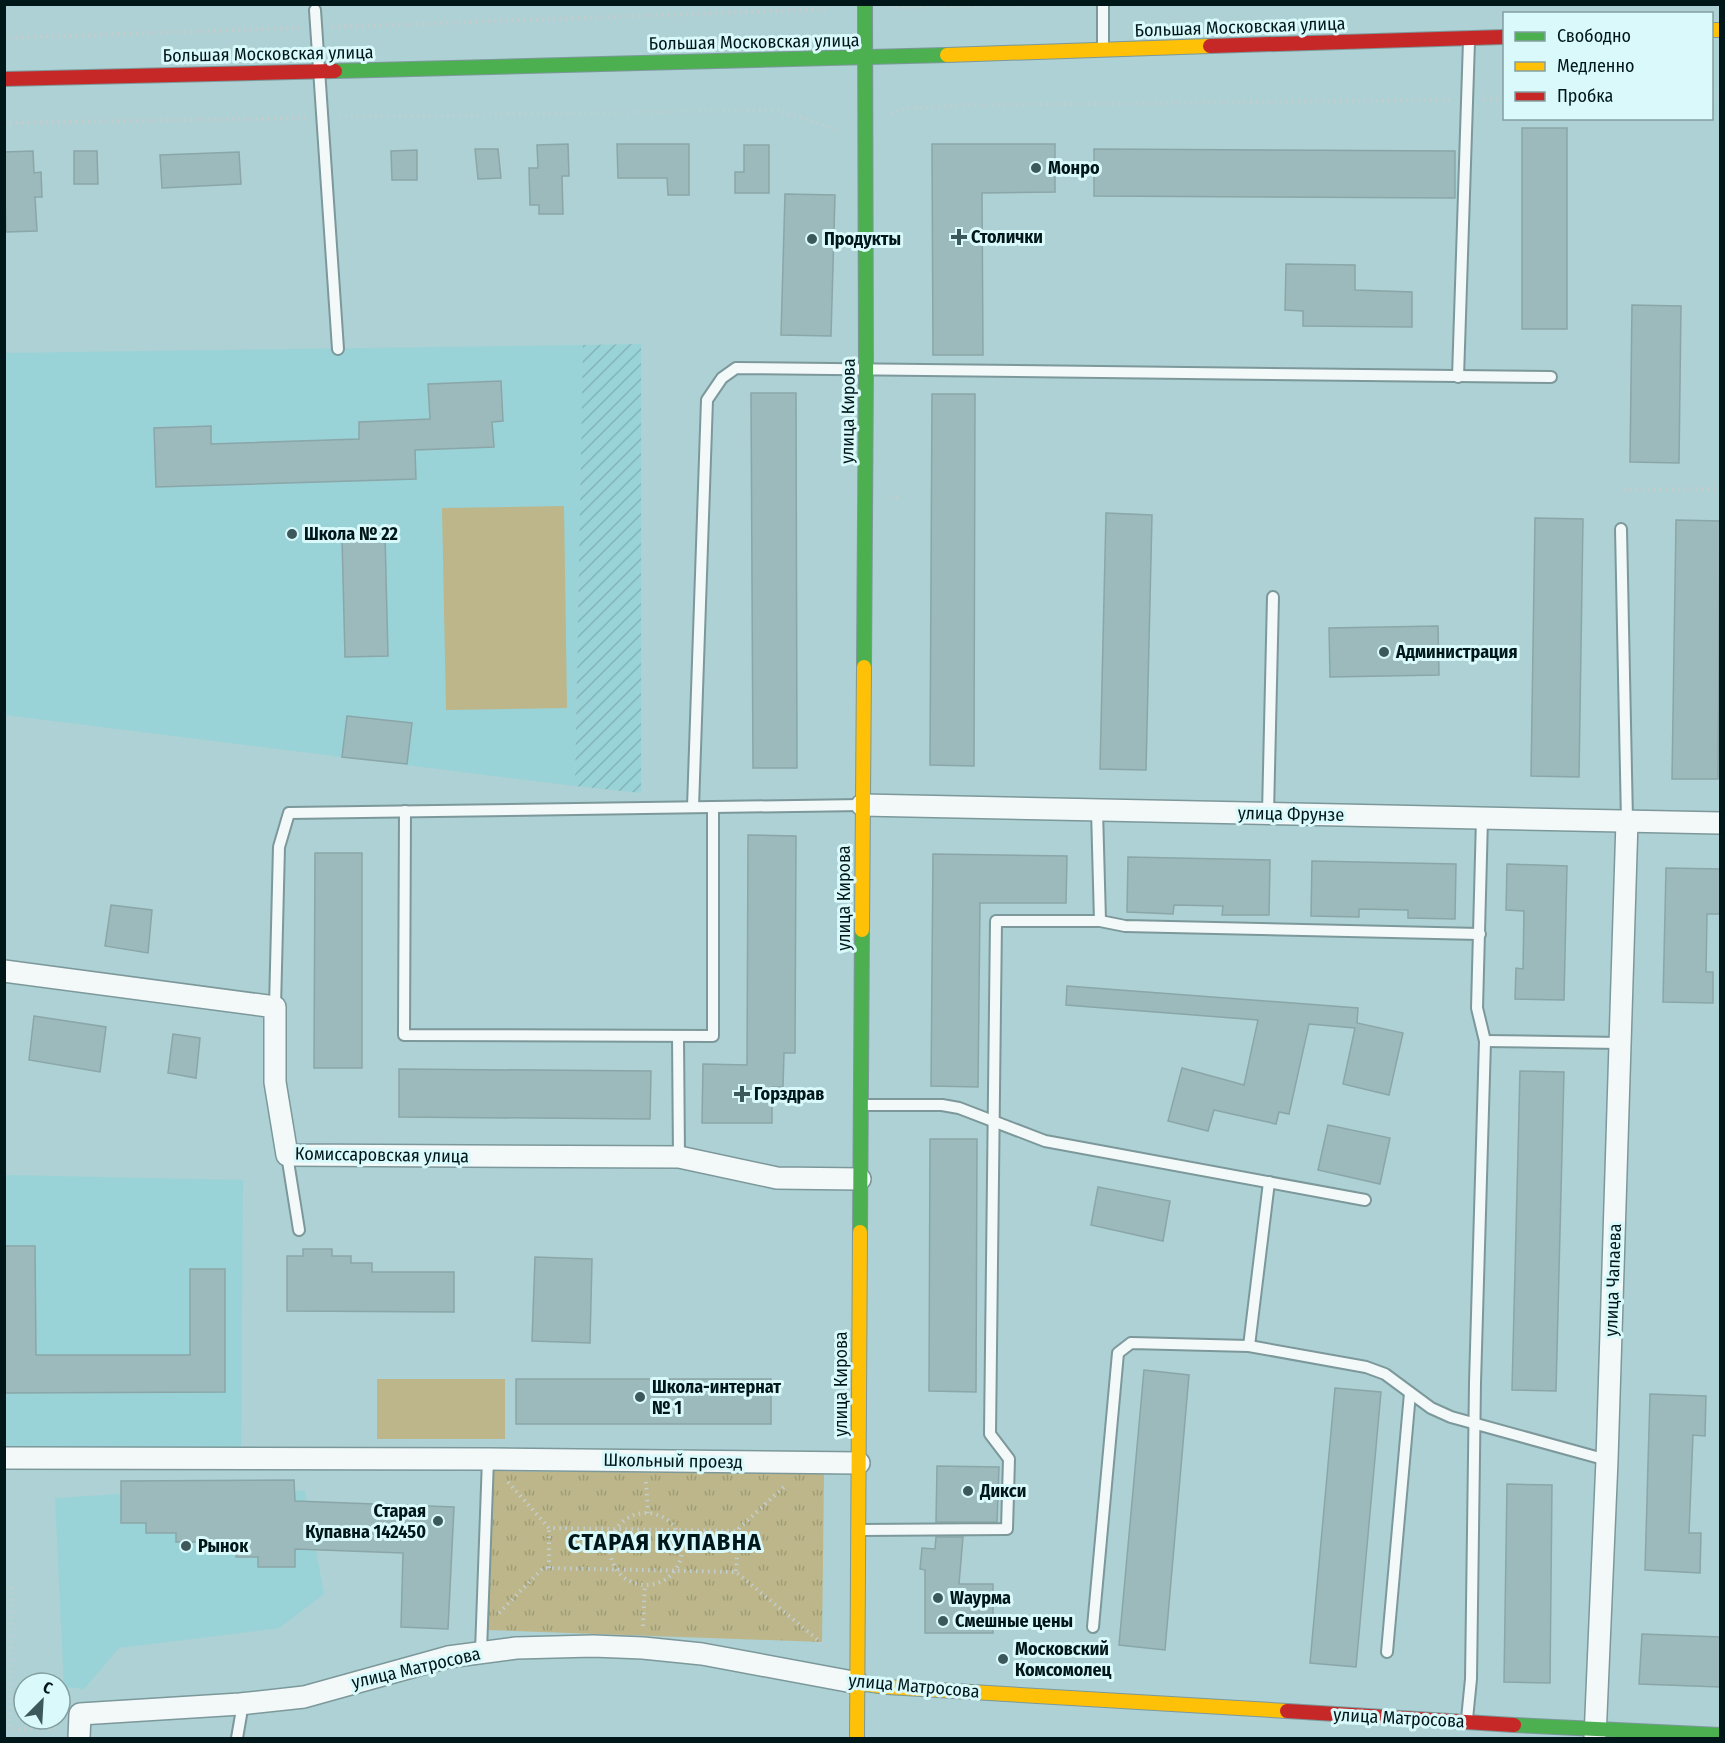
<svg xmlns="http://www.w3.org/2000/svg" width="1725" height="1743" font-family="'Fira Sans Condensed',sans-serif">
<defs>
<pattern id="industrial-furrows" width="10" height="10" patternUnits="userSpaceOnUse" patternTransform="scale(1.5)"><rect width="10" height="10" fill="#99d3d7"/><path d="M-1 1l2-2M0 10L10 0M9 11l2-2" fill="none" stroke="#82b4b8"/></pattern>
<pattern id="park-tufts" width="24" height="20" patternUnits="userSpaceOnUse" patternTransform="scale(1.5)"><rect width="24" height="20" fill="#bcb68a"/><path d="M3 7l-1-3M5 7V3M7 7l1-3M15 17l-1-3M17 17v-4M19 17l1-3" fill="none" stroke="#a09c76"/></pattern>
</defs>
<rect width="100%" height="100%" fill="#add1d4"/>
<g fill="#99d3d7">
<path d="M 583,345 L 575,786 L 5,715 L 5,353 Z"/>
<path d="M 5,1175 L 243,1180 L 241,1447 L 5,1451 Z"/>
<path d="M 217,1488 L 305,1491 L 324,1594 L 279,1628 L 119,1648 L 84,1689 L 64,1687 L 55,1498 Z"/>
</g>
<path fill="url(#industrial-furrows)" d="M 641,344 L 641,793 L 575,786 L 583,345 Z"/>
<g fill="#bcb68a">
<path d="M 564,506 L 567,708 L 446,710 L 442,508 Z"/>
<rect x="377" y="1379" width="128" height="60"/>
</g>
<path fill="url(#park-tufts)" d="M 494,1471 L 824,1474 L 822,1642 L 487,1630 Z"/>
<g fill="#9cb9bb" stroke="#8aa6a8" stroke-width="1.5">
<rect x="1522" y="128" width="45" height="201"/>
<path d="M 568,144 L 569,176 L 562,176 L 563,214 L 539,214 L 539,205 L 530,205 L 529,168 L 538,168 L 537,145 Z"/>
<path d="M 617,144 L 689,144 L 689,195 L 668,195 L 667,178 L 618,178 Z"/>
<path d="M 932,144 L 1055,144 L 1055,192 L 982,193 L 983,355 L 933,355 Z"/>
<path d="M 744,145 L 769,145 L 769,193 L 735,193 L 735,172 L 744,172 Z"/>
<path d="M 475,149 L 498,149 L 501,178 L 478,179 Z"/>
<path d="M 1094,149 L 1455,151 L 1455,198 L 1094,196 Z"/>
<path d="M 417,150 L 417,180 L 392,180 L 391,151 Z"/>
<path d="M 33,151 L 34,173 L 41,172 L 42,197 L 35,197 L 37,231 L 6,232 L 4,152 Z"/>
<path d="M 74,151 L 97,151 L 98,184 L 74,184 Z"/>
<path d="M 239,152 L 241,184 L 162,188 L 160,155 Z"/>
<path d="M 785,194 L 835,195 L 831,336 L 781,335 Z"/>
<path d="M 1286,264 L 1355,265 L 1355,290 L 1412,292 L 1412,327 L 1303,326 L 1303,311 L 1285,310 Z"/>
<path d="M 1632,305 L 1681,306 L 1679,463 L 1630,462 Z"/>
<path d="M 501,381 L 503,421 L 492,422 L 494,447 L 415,450 L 416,479 L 156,487 L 154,428 L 211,426 L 211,444 L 359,439 L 359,422 L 430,419 L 428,384 Z"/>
<path d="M 751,393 L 796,393 L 797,768 L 753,768 Z"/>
<path d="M 932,394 L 975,394 L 974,766 L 930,765 Z"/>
<path d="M 1106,513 L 1152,515 L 1146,770 L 1100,769 Z"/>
<path d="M 1535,518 L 1583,519 L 1579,777 L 1531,776 Z"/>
<path d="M 1676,520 L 1720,521 L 1718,779 L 1672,779 Z"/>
<path d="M 385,535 L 388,656 L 345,657 L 342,537 Z"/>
<path d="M 1438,626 L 1439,675 L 1330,677 L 1329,628 Z"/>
<path d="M 347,716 L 412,723 L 407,764 L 342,757 Z"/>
<path d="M 748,835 L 796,836 L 795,1053 L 784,1053 L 783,1087 L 772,1087 L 772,1123 L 702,1123 L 703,1064 L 747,1065 Z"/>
<path d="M 315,853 L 362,853 L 362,1068 L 314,1068 Z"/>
<path d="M 933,854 L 1067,856 L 1066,903 L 980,903 L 978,1087 L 931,1086 Z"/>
<path d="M 1128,857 L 1270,860 L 1269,915 L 1222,915 L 1223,906 L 1174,905 L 1173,914 L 1127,912 Z"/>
<path d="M 1312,861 L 1456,864 L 1455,919 L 1408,918 L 1408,910 L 1359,909 L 1359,917 L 1311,916 Z"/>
<path d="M 1507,864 L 1567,866 L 1564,1000 L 1515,999 L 1516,968 L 1523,969 L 1524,911 L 1506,910 Z"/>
<path d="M 1666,868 L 1720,869 L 1720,914 L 1707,914 L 1706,972 L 1713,972 L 1713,1003 L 1663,1002 Z"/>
<path d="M 111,905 L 152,910 L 148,953 L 105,946 Z"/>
<path d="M 1067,986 L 1358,1008 L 1357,1023 L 1403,1033 L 1389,1095 L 1343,1084 L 1355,1028 L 1309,1024 L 1289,1114 L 1279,1112 L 1276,1124 L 1214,1110 L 1208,1131 L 1168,1121 L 1182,1068 L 1244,1085 L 1258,1020 L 1066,1005 Z"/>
<path d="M 34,1016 L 106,1027 L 100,1072 L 29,1060 Z"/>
<path d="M 173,1034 L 200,1038 L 196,1078 L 168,1073 Z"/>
<path d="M 399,1069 L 651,1071 L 650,1119 L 399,1117 Z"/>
<path d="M 1520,1071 L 1564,1072 L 1556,1391 L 1512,1390 Z"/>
<path d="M 1328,1125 L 1390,1138 L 1380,1184 L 1318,1170 Z"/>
<path d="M 930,1139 L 977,1139 L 976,1392 L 929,1391 Z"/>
<path d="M 1098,1187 L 1170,1201 L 1163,1241 L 1091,1225 Z"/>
<path d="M 4,1246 L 35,1246 L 36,1355 L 190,1355 L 190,1269 L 225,1269 L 225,1392 L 4,1393 Z"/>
<path d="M 303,1249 L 332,1249 L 332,1256 L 351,1256 L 351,1263 L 372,1263 L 372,1272 L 454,1272 L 454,1312 L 287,1311 L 287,1256 L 303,1256 Z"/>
<path d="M 535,1257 L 592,1259 L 590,1343 L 532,1341 Z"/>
<path d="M 1144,1370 L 1189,1375 L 1165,1650 L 1119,1645 Z"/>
<rect x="516" y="1379" width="255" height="45"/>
<path d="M 1335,1388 L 1381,1392 L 1356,1667 L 1310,1663 Z"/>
<path d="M 1650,1394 L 1706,1396 L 1705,1436 L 1693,1435 L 1689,1533 L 1701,1533 L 1700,1573 L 1645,1570 Z"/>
<path d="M 937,1466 L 999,1467 L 997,1522 L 936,1522 Z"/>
<path d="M 294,1480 L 295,1501 L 454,1507 L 448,1629 L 401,1627 L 403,1553 L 295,1549 L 295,1567 L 258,1567 L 258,1557 L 236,1557 L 236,1551 L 211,1551 L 212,1542 L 176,1542 L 176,1533 L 146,1533 L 146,1523 L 121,1523 L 121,1481 Z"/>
<path d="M 1507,1484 L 1552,1485 L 1550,1683 L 1504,1682 Z"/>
<path d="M 936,1537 L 963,1537 L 959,1584 L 993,1584 L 993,1633 L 925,1633 L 925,1570 L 920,1569 L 922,1548 L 935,1549 Z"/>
<path d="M 1642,1634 L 1720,1637 L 1720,1687 L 1639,1684 Z"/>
</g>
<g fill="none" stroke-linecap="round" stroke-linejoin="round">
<g stroke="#7c989a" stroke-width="14">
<g id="lane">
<path d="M 1103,4 L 1103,46"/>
<path d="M 315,10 L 338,349"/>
<path d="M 1458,377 L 1469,41"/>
<path d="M 1621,529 L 1627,821"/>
<path d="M 693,807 L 707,400 L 722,378 L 736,368 L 1551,377"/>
<path d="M 1097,810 L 1100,921"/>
<path d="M 405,811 L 404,1035 L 713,1036 L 713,807"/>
<path d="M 1268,813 L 1273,597"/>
<path d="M 275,1007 L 279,847 L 289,813 L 862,805"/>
<path d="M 678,1036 L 679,1157"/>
<path d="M 1485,1041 L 1620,1043"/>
<path d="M 864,1105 L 942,1105 L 959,1108 L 1045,1141 L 1365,1200"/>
<path d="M 287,1155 L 299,1230"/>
<path d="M 1249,1346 L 1269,1182"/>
<path d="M 859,1530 L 1007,1529 L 1009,1459 L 990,1434 L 996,921 L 1100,921 L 1125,926 L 1480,934"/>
<path d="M 1093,1627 L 1118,1353 L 1131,1343 L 1249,1346 L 1366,1367 L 1385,1374 L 1431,1408 L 1451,1417 L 1607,1460"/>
<path d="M 481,1651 L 488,1459"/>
<path d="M 1387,1652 L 1410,1393"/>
<path d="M 1467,1719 L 1471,1679 L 1475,1383 L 1485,1041 L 1477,1008 L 1482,818"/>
<path d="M 237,1738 L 241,1715"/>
</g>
</g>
<g stroke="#7c989a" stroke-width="24">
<g id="street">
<path d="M 862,805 L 1720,823"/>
<path d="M 4,971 L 275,1007 L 275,1082 L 287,1155 L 679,1157 L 777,1178 L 860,1179"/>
<path d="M 4,1458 L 488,1459 L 859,1463"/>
<path d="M 79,1738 L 80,1714 L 240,1704 L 304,1697 L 448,1657 L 516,1648 L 593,1646 L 643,1648 L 702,1654 L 858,1683"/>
<path d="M 1595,1738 L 1607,1460 L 1627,821"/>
</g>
</g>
<g stroke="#7c989a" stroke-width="16">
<g id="fast">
<path d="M 335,71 L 947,55"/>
<path d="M 864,667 L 866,370 L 865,4"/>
<path d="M 860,1232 L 862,930"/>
<path d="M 1514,1725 L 1720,1735"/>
</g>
</g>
<g stroke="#7c989a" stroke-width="16">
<g id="slow">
<path d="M 1712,30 L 1720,30"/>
<path d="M 947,55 L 1210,46"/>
<path d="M 862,930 L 864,667"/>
<path d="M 858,1683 L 887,1687 L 1287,1711"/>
<path d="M 857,1738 L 860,1232"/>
</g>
</g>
<g stroke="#7c989a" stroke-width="16">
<g id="jam">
<path d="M 1210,46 L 1504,37"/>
<path d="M 4,79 L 335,71"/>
<path d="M 1287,1711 L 1514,1725"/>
</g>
</g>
<g stroke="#c2cece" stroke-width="4" stroke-dasharray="1.5 4.5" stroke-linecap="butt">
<path d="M 890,7 L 1069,4"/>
<path d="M 332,27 L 829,9"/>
<path d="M 4,38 L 301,28"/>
<path d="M 1712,96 L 1720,96"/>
<path d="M 1484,99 L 1504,99"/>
<path d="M 891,113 L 908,108 L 973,105 L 1450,100"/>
<path d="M 339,117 L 778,110 L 838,130"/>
<path d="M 4,123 L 305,118"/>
<path d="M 1624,490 L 1720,489"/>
<path d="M 890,497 L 900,497"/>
<path d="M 508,1482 L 549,1528 L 736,1531 L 786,1485"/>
<path d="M 646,1482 L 648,1513"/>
<circle cx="646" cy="1549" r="36"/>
<path d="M 549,1568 L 549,1528"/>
<path d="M 736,1571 L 739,1528"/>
<path d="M 4,1589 L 11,1588 L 10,1729 L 57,1729"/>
<path d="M 499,1613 L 543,1568 L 736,1572 L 830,1650"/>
<path d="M 643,1626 L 645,1585"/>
</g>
<use href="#lane" stroke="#f3f8f9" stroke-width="10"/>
<use href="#street" stroke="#f3f8f9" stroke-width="21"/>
<use href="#fast" stroke="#4caf50" stroke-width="14"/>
<use href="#slow" stroke="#ffc107" stroke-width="14"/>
<use href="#jam" stroke="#c62828" stroke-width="14"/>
</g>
<g fill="#3d585a" stroke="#daf9fb" stroke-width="2">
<circle cx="1036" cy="168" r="6"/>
<path d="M956 228h6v6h6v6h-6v6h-6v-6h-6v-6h6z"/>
<circle cx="812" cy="239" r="6"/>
<circle cx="292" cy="534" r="6"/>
<circle cx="1384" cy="652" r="6"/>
<path d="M739 1085h6v6h6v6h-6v6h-6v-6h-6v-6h6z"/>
<circle cx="640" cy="1397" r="6"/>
<circle cx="968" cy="1491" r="6"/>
<circle cx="438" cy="1521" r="6"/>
<circle cx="186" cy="1546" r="6"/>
<circle cx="938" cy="1598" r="6"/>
<circle cx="943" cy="1621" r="6"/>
<circle cx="1003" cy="1659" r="6"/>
</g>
<g text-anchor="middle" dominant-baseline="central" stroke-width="6" stroke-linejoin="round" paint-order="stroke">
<g font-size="18" fill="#001719" stroke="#daf9fb">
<text transform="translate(1240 27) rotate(-2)">Большая Московская улица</text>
<text transform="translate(754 42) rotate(-1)">Большая Московская улица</text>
<text transform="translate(268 54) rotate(-1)">Большая Московская улица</text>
<text transform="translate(848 411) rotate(-89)">улица Кирова</text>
<text transform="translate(1291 814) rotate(1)">улица Фрунзе</text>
<text transform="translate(844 898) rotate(-90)">улица Кирова</text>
<text transform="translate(382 1155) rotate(1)">Комиссаровская улица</text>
<text transform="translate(1613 1280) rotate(-88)">улица Чапаева</text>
<text transform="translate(841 1384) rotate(-90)">улица Кирова</text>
<text transform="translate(673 1461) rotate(1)">Школьный проезд</text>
<text transform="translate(416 1668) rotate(-13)">улица Матросова</text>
<text transform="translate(914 1686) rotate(5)">улица Матросова</text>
<text transform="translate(1399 1718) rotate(3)">улица Матросова</text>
</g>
<g font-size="18" font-weight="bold" fill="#001719" stroke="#daf9fb" text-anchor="start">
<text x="1048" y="168">Монро</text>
<text x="971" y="237">Столички</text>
<text x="824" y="239">Продукты</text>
<text x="304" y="534">Школа № 22</text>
<text x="1396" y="652">Администрация</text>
<text x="754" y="1094">Горздрав</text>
<text x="652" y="1387">Школа-интернат<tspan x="652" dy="21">№ 1</tspan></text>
<text x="980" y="1491">Дикси</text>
<text x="426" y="1511" text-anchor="end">Старая<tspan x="426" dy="21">Купавна 142450</tspan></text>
<text x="198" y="1546">Рынок</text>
<text x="950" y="1598">Wаурма</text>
<text x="955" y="1621">Смешные цены</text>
<text x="1015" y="1649">Московский<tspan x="1015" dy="21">Комсомолец</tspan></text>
</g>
<g font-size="24" font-weight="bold" letter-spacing="1.5" fill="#001719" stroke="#daf9fb">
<text x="665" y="1542">СТАРАЯ КУПАВНА</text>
</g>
</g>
<rect width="1725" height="1743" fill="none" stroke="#001719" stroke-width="12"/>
<rect x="1503" y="12" width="210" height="108" fill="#daf9fb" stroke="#839fa1" stroke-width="1.5"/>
<rect x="1515" y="32" width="30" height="9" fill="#4caf50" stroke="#839fa1" stroke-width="1.5"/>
<text x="1557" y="42" font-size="18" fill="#001719">Свободно</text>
<rect x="1515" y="62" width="30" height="9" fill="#ffc107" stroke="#839fa1" stroke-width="1.5"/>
<text x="1557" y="72" font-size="18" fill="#001719">Медленно</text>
<rect x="1515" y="92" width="30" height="9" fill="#c62828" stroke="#839fa1" stroke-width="1.5"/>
<text x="1557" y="102" font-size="18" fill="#001719">Пробка</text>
<g transform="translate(42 1701) rotate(24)"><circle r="28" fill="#daf9fb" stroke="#839fa1" stroke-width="1.5"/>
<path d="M0-4.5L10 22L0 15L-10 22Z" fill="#3d585a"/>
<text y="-9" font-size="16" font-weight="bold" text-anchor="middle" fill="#001719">С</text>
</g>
</svg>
